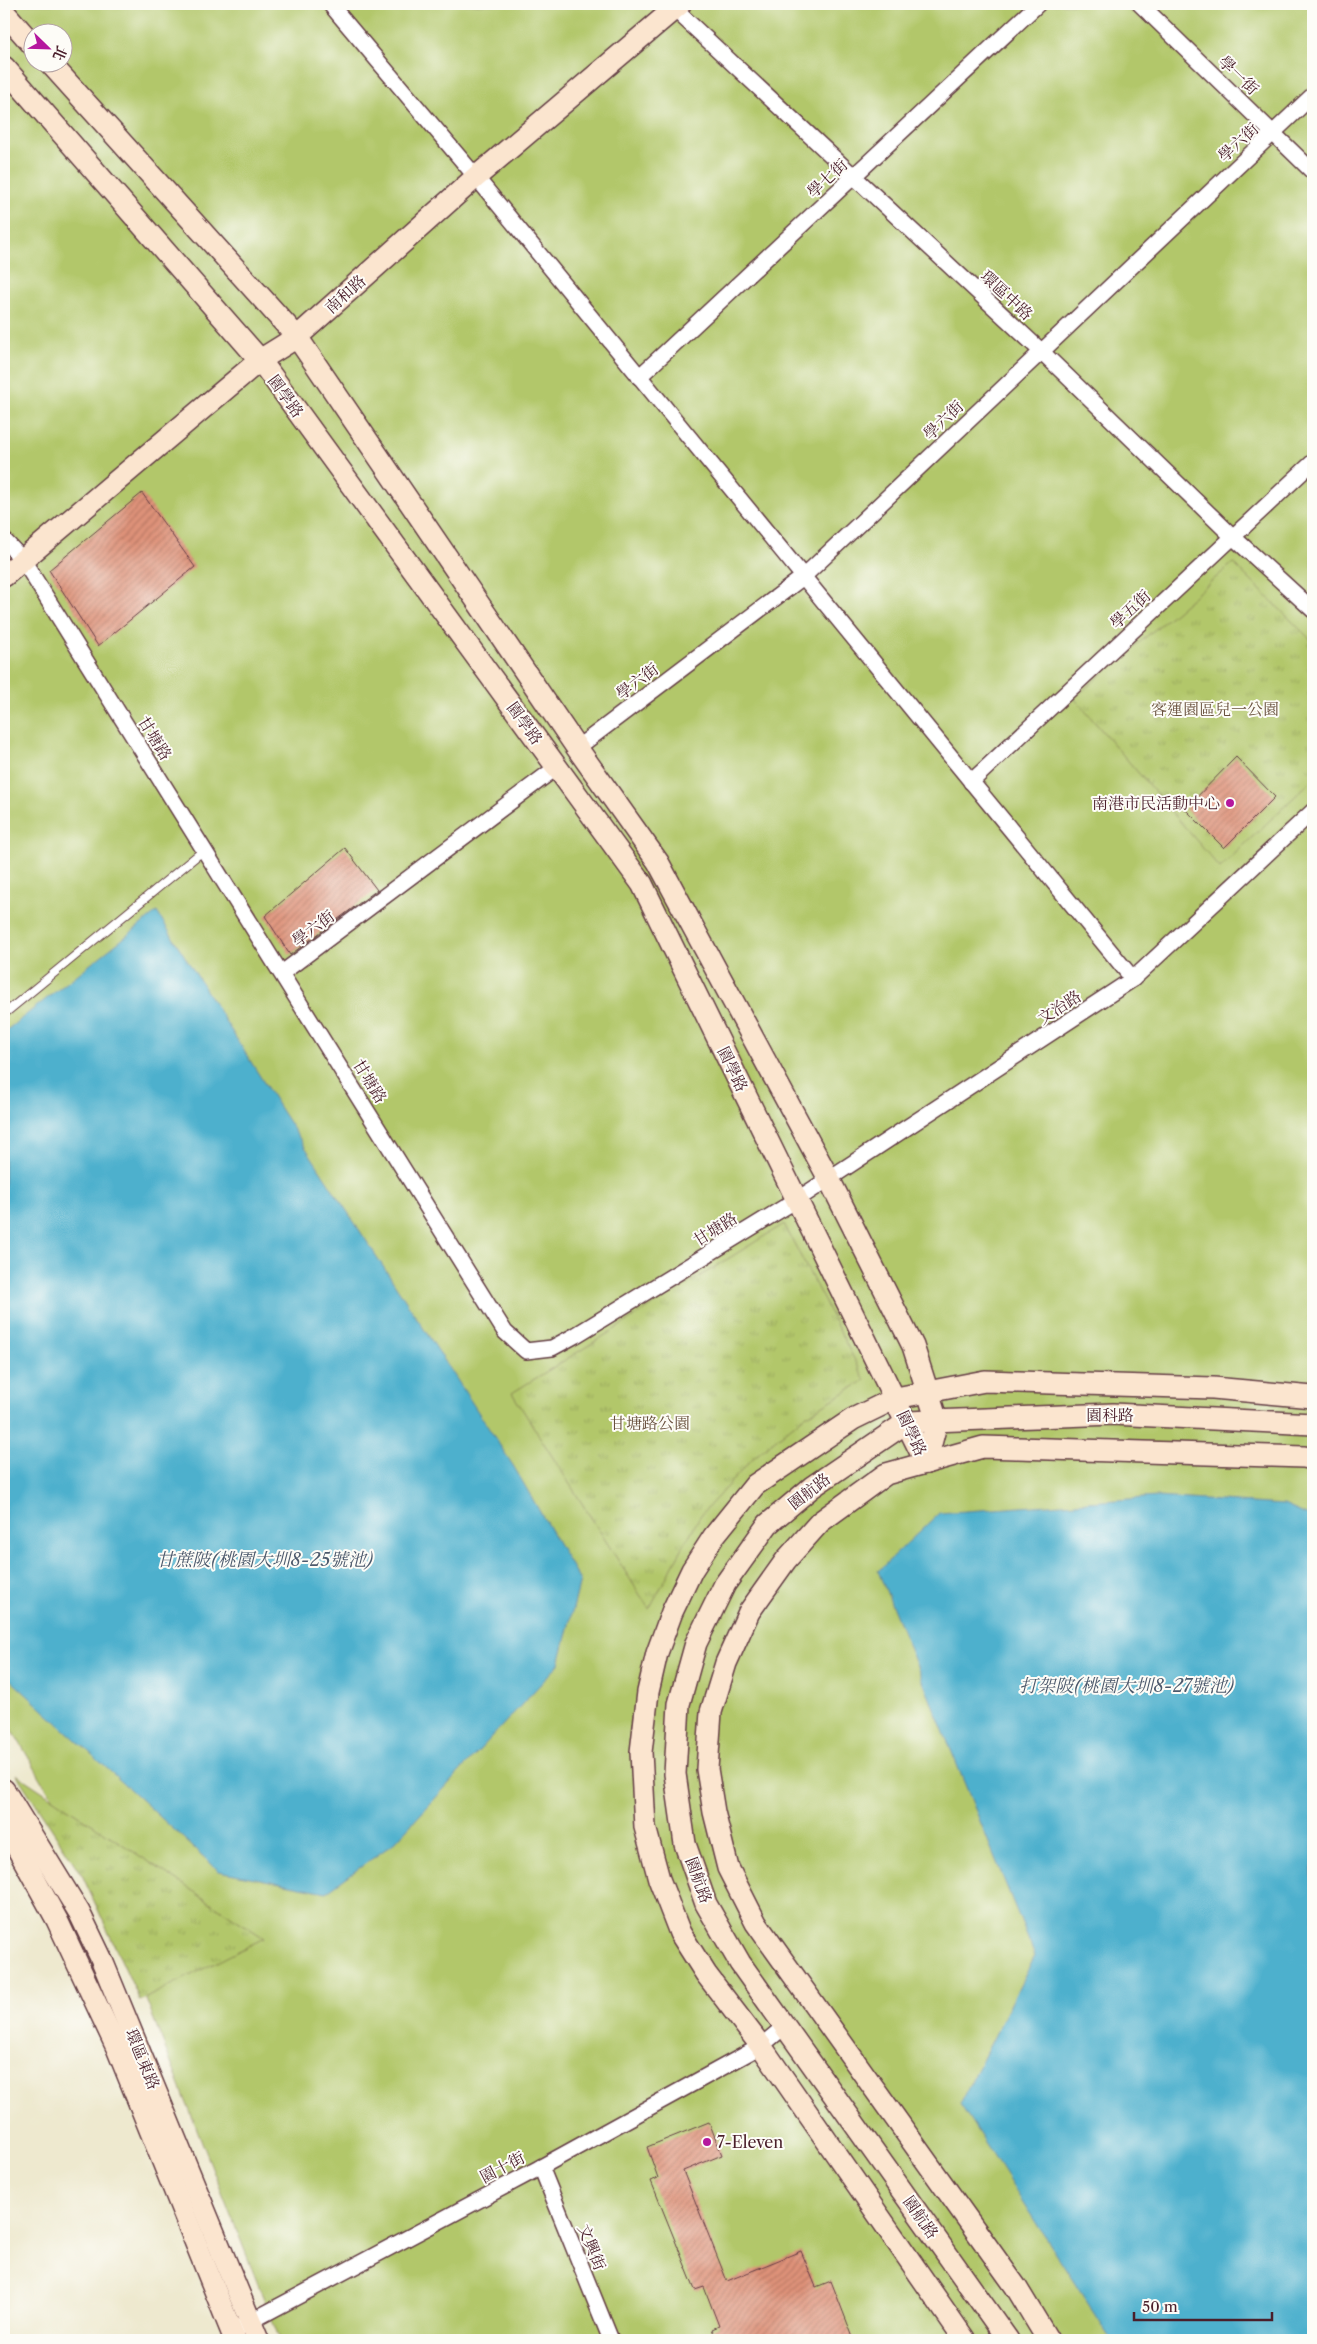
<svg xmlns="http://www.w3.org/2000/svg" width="1317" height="2344" font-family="'Libre Caslon Text','Noto Serif TC',serif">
<defs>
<pattern id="park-tufts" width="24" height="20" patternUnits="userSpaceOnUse" patternTransform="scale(1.25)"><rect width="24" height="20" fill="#b2c76b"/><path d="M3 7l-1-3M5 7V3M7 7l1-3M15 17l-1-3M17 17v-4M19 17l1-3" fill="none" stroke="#9baa5d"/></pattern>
<pattern id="building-hatch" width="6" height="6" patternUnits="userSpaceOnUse" patternTransform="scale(1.25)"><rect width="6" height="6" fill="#de9279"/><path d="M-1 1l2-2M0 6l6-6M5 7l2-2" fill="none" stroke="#b67763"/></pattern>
</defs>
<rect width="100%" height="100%" fill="#fdfcf7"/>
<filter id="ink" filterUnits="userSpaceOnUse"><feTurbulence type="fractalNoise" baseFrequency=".02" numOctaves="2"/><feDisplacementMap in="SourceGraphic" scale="10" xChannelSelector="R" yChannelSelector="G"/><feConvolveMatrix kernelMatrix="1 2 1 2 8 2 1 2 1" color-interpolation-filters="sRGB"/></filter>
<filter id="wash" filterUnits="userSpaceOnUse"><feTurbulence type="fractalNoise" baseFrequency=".0096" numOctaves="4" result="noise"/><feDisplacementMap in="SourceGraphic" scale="20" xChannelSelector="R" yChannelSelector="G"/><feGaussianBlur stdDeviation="1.12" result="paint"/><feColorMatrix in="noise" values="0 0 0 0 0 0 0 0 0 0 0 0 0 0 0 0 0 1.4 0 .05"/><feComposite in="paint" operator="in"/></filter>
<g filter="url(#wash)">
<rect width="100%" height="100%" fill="#eee9cf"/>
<path fill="#b2c76b" stroke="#7e734b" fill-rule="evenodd" d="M 4,4 L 1313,4 L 1313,2340 L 280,2340 L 95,1870 L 4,1716 ZM 32,32 L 62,32 L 62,62 L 32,62 Z"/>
<g fill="url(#park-tufts)" stroke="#7e734b">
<path d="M 1233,563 L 1313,642 L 1313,779 L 1220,868 L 1074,698 Z"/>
<path d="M 784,1224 L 865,1380 L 802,1418 L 752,1459 L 700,1516 L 649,1609 L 512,1393 Z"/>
<path d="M 16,1774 L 264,1938 L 140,2001 L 83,1877 Z"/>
</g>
<g fill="#4eb0cd" stroke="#4c687c">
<path d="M 157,912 L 283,1113 L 514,1467 L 580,1581 L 559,1664 L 394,1843 L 326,1892 L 219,1871 L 4,1674 L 4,1032 Z"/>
<path d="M 1157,1497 L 1284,1505 L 1313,1518 L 1313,2340 L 1111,2340 L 960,2104 L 1035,1956 L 878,1571 L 939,1513 Z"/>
</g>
<g id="blocks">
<g fill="url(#building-hatch)">
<path d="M 142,493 L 195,567 L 98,646 L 49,570 Z"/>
<path d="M 1236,757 L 1275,797 L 1224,848 L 1185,809 Z"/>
<path d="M 345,848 L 377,890 L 290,955 L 265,916 Z"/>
<path d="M 709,2122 L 722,2155 L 683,2171 L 727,2281 L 801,2251 L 816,2287 L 831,2281 L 854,2340 L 717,2340 L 712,2329 L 719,2326 L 704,2287 L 695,2290 L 651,2181 L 658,2178 L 647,2147 Z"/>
</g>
</g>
</g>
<g filter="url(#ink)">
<use href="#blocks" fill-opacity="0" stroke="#633d44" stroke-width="1"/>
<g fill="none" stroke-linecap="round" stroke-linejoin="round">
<g stroke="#633d44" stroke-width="10">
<path id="lane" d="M 4,1014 L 204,850"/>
</g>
<g stroke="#633d44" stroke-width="18">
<g id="street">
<path d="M 330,4 L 476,177 L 1133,979"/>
<path d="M 669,4 L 1041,351 L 1232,536 L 1313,610"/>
<path d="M 1140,4 L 1313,172"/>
<path d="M 639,377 L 1038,4"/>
<path d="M 4,540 L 23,560 L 505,1332 L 526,1351 L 552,1348 L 576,1335 L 798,1199 L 1133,979 L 1313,811"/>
<path d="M 577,748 L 803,577 L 1313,95"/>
<path d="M 971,782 L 1313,462"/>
<path d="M 282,973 L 557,767"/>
<path d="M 541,2167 L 611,2340"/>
<path d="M 242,2326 L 541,2167 L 761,2046 L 785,2026"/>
</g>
</g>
<g stroke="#633d44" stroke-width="24">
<g id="secondary">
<path d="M 4,12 L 32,44"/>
<path d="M 49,62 L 297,337 L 577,748 L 658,862 L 829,1179 L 913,1346 L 937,1421 L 926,1463"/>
<path d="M 4,67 L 260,360 L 642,884 L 926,1463"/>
<path d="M 4,576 L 260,360 L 297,337 L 476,177 L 680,4"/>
<path d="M 4,1790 L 79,1912 L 101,1958 L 258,2340"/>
<path d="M 4,1824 L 57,1920 L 117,2048 L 235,2340"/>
<path d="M 965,2340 L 761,2046 L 706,1974 L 680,1933 L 659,1879 L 645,1827 L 641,1752 L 648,1692 L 657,1653 L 672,1612 L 692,1570 L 714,1536 L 755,1485 L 853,1419 L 896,1398 L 985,1381 L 1213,1388 L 1313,1397"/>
<path d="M 1008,2340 L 740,1963 L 706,1904 L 685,1844 L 675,1774 L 679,1704 L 696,1643 L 725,1584 L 768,1524 L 812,1487 L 907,1422 L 1113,1414 L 1313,1424"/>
<path d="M 1048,2340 L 1016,2287 L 756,1923 L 728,1868 L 714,1812 L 707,1769 L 711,1712 L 726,1663 L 749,1612 L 786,1560 L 820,1522 L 886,1474 L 983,1447 L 1304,1457 L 1313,1459"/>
</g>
</g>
<use href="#lane" stroke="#fff" stroke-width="8"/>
<use href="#street" stroke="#fff" stroke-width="15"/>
<use href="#secondary" stroke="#fbe5cf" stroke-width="21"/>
</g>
</g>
<g fill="#b5179e" stroke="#fdfcf7" stroke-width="2">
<circle cx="1230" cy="803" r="5"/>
<circle cx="707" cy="2142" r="5"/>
</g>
<g text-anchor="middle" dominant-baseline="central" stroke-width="4" stroke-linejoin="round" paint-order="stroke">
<g font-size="16" fill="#4a1f2b" stroke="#fdfcf7">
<text transform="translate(1239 75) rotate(44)">學一街</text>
<text transform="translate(1238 142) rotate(-43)">學六街</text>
<text transform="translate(827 178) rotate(-43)">學七街</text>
<text transform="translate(345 294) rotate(-42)">南和路</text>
<text transform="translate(1007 295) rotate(43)">環區中路</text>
<text transform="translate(286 396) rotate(54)">園學路</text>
<text transform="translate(943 420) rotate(-44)">學六街</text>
<text transform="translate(1130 609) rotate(-43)">學五街</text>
<text transform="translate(637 681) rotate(-37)">學六街</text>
<text transform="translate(525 723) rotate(54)">園學路</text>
<text transform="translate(155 738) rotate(58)">甘塘路</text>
<text transform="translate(313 928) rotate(-37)">學六街</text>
<text transform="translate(1059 1007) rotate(-33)">文治路</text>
<text transform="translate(733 1069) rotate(64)">園學路</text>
<text transform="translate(370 1081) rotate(58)">甘塘路</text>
<text transform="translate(715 1229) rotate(-32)">甘塘路</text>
<text x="1110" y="1415">園科路</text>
<text transform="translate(912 1433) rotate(65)">園學路</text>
<text transform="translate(809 1491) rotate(-38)">園航路</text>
<text transform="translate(699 1880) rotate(70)">園航路</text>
<text transform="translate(143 2059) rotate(68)">環區東路</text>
<text transform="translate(502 2167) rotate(-28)">園十街</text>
<text transform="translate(921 2217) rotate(55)">園航路</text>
<text transform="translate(592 2247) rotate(68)">文興街</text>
</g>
<g font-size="16" fill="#69513e" stroke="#fdfcf7">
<text x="1215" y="709">客運園區兒一公園</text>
<text x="650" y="1423">甘塘路公園</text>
</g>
<g font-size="16" fill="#4a1f2b" stroke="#fdfcf7" text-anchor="end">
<text x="1220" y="803">南港市民活動中心</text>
<text x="717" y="2142" text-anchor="start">7-Eleven</text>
</g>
<g font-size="18" font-style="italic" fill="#4c596c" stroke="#fdfcf7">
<text x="265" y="1560">甘蔗陂(桃園大圳8-25號池)</text>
<text x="1127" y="1686">打架陂(桃園大圳8-27號池)</text>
</g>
</g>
<rect width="1317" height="2344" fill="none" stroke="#fdfcf7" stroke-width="20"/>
<g transform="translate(48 48) rotate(113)"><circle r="24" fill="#fdfcf7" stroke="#b5a4a5"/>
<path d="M0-4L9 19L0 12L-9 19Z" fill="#b5179e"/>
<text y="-8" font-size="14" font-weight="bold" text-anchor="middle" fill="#4a1f2b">北</text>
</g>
<path d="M1134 2312v8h138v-8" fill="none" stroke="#4a1f2b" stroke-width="2.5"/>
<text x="1142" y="2312" font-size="15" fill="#4a1f2b" stroke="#fdfcf7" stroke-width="4" paint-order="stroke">50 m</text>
</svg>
